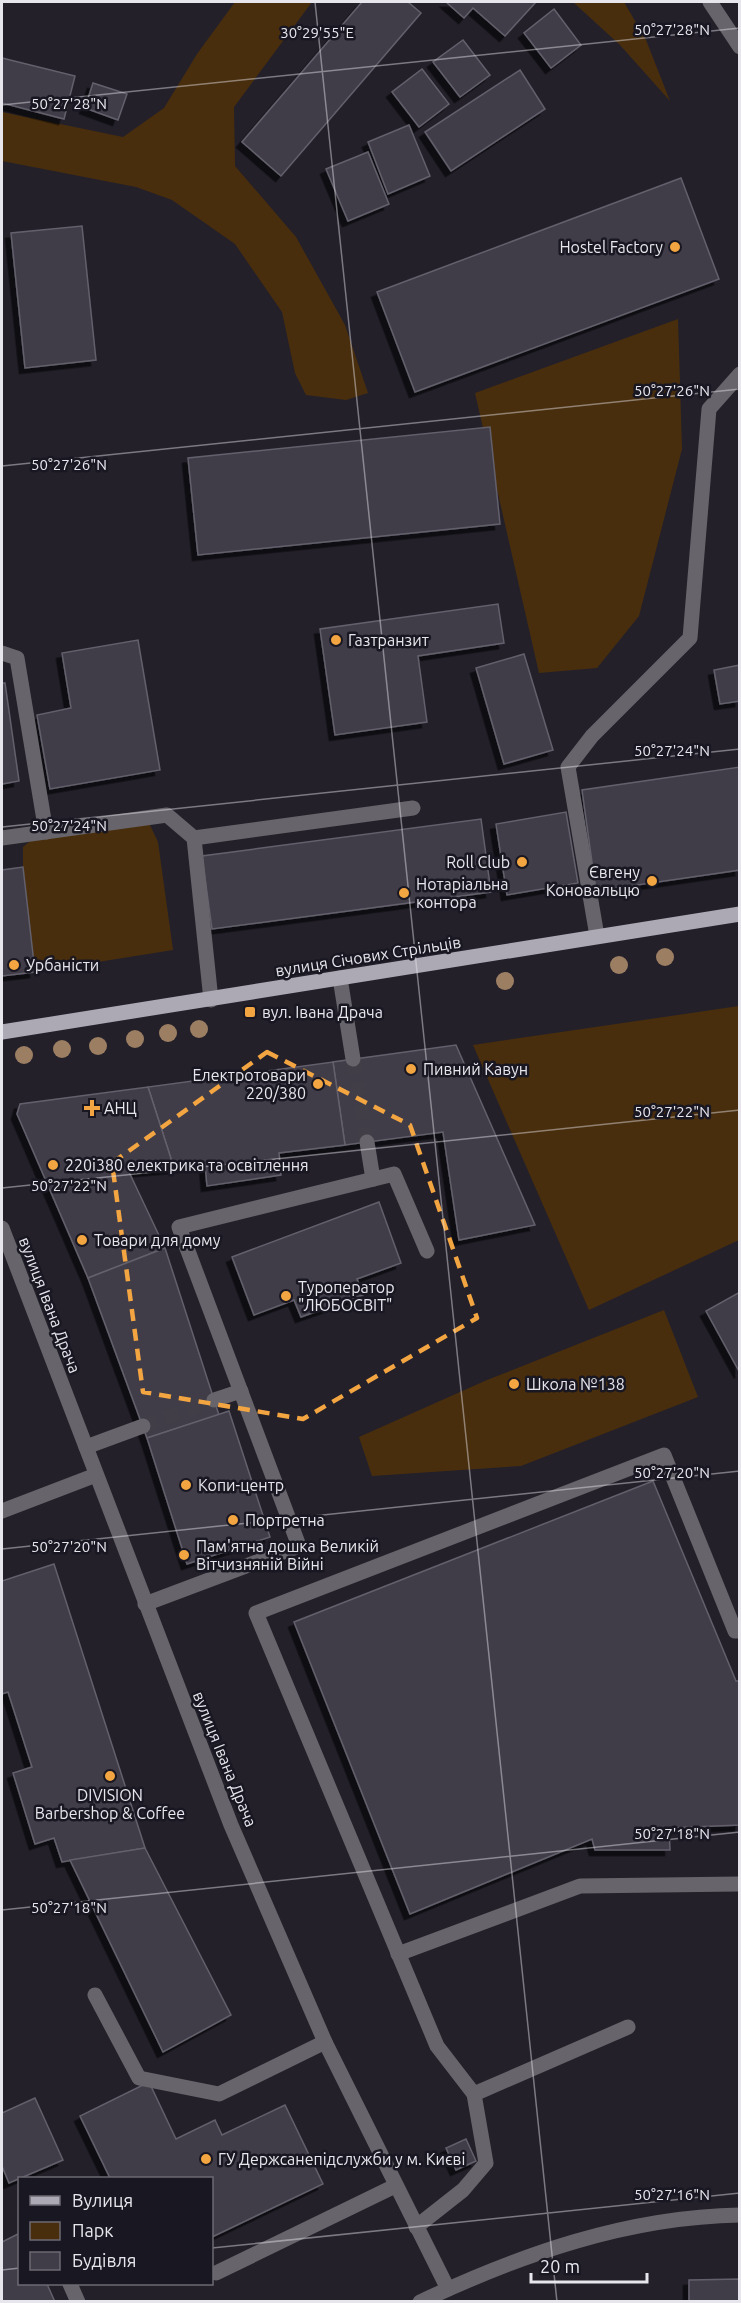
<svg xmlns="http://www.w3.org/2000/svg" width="741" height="2303" font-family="Ubuntu,sans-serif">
<defs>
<filter id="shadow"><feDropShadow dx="-5.5" dy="5.5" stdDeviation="0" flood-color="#0009"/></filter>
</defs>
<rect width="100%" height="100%" fill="#23202a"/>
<g fill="#492e0d">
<path d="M 235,2 L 312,2 L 234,107 L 235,166 L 296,237 L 345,325 L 368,393 L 346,400 L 306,395 L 295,373 L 282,312 L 235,244 L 172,200 L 136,187 L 2,161 L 2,112 L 123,137 L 164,108 L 197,54 Z"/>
<path d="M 573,2 L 624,2 L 646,40 L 670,101 L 620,45 Z"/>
<path d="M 678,319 L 682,449 L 639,616 L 597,668 L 539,673 L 475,393 Z"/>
<path d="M 149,823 L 158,842 L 173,950 L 35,972 L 23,867 L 23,847 L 34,838 Z"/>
<path d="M 739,1006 L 739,1240 L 589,1310 L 473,1045 Z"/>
<path d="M 664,1310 L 698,1397 L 521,1466 L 372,1476 L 359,1437 L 487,1380 Z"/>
</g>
<g fill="#403d48" stroke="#63606c" stroke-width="1.5" filter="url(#shadow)">
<path d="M 362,2 L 408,2 L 421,13 L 281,176 L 242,142 Z"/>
<path d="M 446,2 L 536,2 L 505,36 L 473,8 L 464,18 Z"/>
<path d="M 554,9 L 581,45 L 551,68 L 524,33 Z"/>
<path d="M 463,40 L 490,75 L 460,97 L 433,62 Z"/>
<path d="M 2,58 L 75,76 L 64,119 L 2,103 Z"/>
<path d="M 422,69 L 449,104 L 419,127 L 392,92 Z"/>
<path d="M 520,70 L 545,109 L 451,171 L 425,132 Z"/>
<path d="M 93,83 L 127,94 L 118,120 L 85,108 Z"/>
<path d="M 409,125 L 430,176 L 388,194 L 368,142 Z"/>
<path d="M 368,152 L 389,204 L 348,221 L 326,169 Z"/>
<path d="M 681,178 L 719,279 L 415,392 L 377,292 Z"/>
<path d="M 82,226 L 96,360 L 25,368 L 11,233 Z"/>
<path d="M 490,427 L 500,524 L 198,555 L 188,458 Z"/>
<path d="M 498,604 L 504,643 L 418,656 L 427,722 L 335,735 L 320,629 Z"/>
<path d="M 138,640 L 160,770 L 50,789 L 37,715 L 71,708 L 62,653 Z"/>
<path d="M 524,654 L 553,750 L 504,764 L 476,668 Z"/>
<path d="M 740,665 L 740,701 L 720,704 L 714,670 Z"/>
<path d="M 2,683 L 5,683 L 19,781 L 2,784 Z"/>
<path d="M 740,767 L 740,870 L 596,891 L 582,790 Z"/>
<path d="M 566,812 L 578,883 L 507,895 L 496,824 Z"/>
<path d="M 481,819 L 491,892 L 212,929 L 202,856 Z"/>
<path d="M 23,867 L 35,972 L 2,976 L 2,870 Z"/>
<path d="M 456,1045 L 535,1225 L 459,1240 L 443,1132 L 345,1145 L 333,1062 Z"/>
<path d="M 333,1062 L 345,1145 L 279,1153 L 281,1175 L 207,1186 L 205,1164 L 174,1168 L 148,1087 Z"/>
<path d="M 148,1087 L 174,1168 L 129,1172 L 165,1248 L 88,1278 L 17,1114 L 20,1104 Z"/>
<path d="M 379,1202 L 401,1263 L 357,1279 L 363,1295 L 301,1317 L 294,1300 L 254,1315 L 232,1257 Z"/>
<path d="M 165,1248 L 219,1415 L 147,1438 L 88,1278 Z"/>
<path d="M 740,1292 L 740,1373 L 706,1311 Z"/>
<path d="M 229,1411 L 270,1537 L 187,1564 L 147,1438 Z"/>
<path d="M 653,1481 L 736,1681 L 740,1681 L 740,1825 L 669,1828 L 670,1850 L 595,1850 L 592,1839 L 410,1914 L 294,1622 Z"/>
<path d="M 54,1564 L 145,1848 L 62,1862 L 54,1838 L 35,1844 L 13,1773 L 32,1767 L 8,1692 L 2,1694 L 2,1581 Z"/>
<path d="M 145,1848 L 231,2015 L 163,2052 L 70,1860 Z"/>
<path d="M 149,2082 L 176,2139 L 215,2120 L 222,2135 L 285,2105 L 323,2184 L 212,2237 L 212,2178 L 110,2178 L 80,2116 Z"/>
<path d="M 35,2098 L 63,2160 L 9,2183 L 2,2166 L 2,2113 Z"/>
<path d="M 466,2139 L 476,2161 L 456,2170 L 446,2148 Z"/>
<path d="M 20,2233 L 20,2284 L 47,2284 L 55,2302 L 2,2302 L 2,2242 Z"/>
<path d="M 740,2279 L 740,2302 L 689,2302 L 689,2280 Z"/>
</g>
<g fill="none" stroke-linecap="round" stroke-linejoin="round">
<g stroke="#413e47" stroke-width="15" stroke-dasharray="15 8" stroke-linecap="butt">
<path d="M 353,1059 L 367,1142"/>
<path d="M 143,1426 L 214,1400"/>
</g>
<g stroke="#67656b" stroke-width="15">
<path d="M 710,2 L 740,47"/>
<path d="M 2,653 L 17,658 L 46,832"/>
<path d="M 2,838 L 167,815 L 194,838 L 211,1000"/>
<path d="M 194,838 L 413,808"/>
<path d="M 597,936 L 568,767 L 592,736 L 690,638 L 709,409 L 740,374"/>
<path d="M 340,978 L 353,1059"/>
<path d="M 367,1142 L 373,1179"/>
<path d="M 2,1228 L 231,1825 L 325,2042 L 448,2289"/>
<path d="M 214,1400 L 241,1391"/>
<path d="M 86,1447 L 143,1426"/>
<path d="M 2,1511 L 96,1475"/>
<path d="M 145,1604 L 299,1546 L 179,1227 L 394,1174 L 427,1251"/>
<path d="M 398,1954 L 580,1886 L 740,1884"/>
<path d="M 95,1995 L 139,2078 L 219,2094 L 325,2042"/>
<path d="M 474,2094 L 437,2046 L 256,1613 L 664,1455 L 735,1631 L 740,1631"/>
<path d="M 416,2227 L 463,2190 L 486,2163 L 474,2094 L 628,2027"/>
<path d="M 216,2273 L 395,2186"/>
<path d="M 70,2284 L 78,2302"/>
<path d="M 420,2302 C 522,2254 627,2217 740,2215"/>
</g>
<path stroke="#aca9b5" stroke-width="15" d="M 2,1032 L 740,914"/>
</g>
<g fill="#9c7e63">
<circle cx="665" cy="957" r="9"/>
<circle cx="619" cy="965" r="9"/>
<circle cx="505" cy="981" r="9"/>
<circle cx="199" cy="1029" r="9"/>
<circle cx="168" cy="1033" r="9"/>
<circle cx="135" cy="1039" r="9"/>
<circle cx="98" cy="1046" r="9"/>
<circle cx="62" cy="1049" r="9"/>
<circle cx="24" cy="1055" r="9"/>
</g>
<path fill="none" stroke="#f2a541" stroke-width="4.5" stroke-dasharray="12 8" stroke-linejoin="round" d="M 267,1052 L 410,1125 L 477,1318 L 303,1419 L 143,1392 L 112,1163 Z"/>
<path fill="none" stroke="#e8e6ed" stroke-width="1.5" stroke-opacity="0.45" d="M 315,2 L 557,2302M 2,105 L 740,28M 2,466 L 740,389M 2,827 L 740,749M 2,1188 L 740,1110M 2,1549 L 740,1471M 2,1910 L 740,1832M 212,2248 L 740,2193M 2,2270 L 20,2268"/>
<g fill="#f2a541" stroke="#191721" stroke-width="2">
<circle cx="675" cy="247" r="6"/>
<circle cx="336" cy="640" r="6"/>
<circle cx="522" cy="862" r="6"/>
<circle cx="652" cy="881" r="6"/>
<circle cx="404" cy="893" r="6"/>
<circle cx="14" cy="965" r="6"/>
<rect x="244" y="1006" width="12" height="12" rx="3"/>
<circle cx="411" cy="1069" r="6"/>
<circle cx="318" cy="1084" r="6"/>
<path d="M89 1099h6v6h6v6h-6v6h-6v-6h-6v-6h6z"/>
<circle cx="53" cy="1165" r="6"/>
<circle cx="82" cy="1240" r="6"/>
<circle cx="286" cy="1296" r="6"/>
<circle cx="514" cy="1384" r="6"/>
<circle cx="186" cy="1485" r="6"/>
<circle cx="233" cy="1520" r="6"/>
<circle cx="184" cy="1555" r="6"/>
<circle cx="110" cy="1776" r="6"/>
<circle cx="206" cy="2159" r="6"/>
</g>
<g text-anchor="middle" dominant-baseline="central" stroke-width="5" stroke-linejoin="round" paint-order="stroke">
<g font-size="16" fill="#e8e6ed" stroke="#191721" text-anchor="start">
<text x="663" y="247" text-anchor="end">Hostel Factory</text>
<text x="348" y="640">Газтранзит</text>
<text x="510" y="862" text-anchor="end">Roll Club</text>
<text x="640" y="872" text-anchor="end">Євгену<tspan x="640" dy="18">Коновальцю</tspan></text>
<text x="416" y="884">Нотаріальна<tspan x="416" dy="18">контора</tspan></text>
<text x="26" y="965">Урбаністи</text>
<text x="262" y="1012">вул. Івана Драча</text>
<text x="423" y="1069">Пивний Кавун</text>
<text x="306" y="1075" text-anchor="end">Електротовари<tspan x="306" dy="18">220/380</tspan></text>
<text x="104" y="1108">АНЦ</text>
<text x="65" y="1165">220і380 електрика та освітлення</text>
<text x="94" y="1240">Товари для дому</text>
<text x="298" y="1287">Туроператор<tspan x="298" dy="18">"ЛЮБОСВІТ"</tspan></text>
<text x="526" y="1384">Школа №138</text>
<text x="198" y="1485">Копи-центр</text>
<text x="245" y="1520">Портретна</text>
<text x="196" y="1546">Пам'ятна дошка Великій<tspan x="196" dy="18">Вітчизняній Війні</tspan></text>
<text x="110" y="1795" text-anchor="middle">DIVISION<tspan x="110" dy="18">Barbershop &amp; Coffee</tspan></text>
<text x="218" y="2159">ГУ Держсанепідслужби у м. Києві</text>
</g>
<g font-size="16" fill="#e8e6ed" stroke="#191721">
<text transform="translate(368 956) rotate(-9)">вулиця Січових Стрільців</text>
<text transform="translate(50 1305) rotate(69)">вулиця Івана Драча</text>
<text transform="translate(225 1759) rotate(68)">вулиця Івана Драча</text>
</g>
</g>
<g font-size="15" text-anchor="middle" fill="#e8e6ed" stroke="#191721" stroke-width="5" stroke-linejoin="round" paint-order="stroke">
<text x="672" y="35">50°27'28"N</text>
<text x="317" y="38">30°29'55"E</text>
<text x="69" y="109">50°27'28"N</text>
<text x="672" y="396">50°27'26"N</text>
<text x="69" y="470">50°27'26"N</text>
<text x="672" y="756">50°27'24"N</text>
<text x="69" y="831">50°27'24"N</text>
<text x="672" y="1117">50°27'22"N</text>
<text x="69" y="1191">50°27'22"N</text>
<text x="672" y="1478">50°27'20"N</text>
<text x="69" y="1552">50°27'20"N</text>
<text x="672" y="1839">50°27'18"N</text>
<text x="69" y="1913">50°27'18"N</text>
<text x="672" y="2200">50°27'16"N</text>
</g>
<rect width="741" height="2303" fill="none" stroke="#e8e6ed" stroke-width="6"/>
<rect x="18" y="2177" width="195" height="108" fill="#191721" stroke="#6c6a73" stroke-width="1.5"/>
<rect x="30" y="2196" width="30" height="9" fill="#aca9b5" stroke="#6c6a73" stroke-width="1.5"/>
<text x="72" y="2207" font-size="18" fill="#e8e6ed">Вулиця</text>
<rect x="30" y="2222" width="30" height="18" fill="#492e0d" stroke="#6c6a73" stroke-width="1.5"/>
<text x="72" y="2237" font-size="18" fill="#e8e6ed">Парк</text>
<rect x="30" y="2252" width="30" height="18" fill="#403d48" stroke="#6c6a73" stroke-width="1.5"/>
<text x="72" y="2267" font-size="18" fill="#e8e6ed">Будівля</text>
<path d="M531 2273v9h116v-9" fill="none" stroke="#e8e6ed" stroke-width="3"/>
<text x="540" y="2273" font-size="18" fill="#e8e6ed" stroke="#191721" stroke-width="4.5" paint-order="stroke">20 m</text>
</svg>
